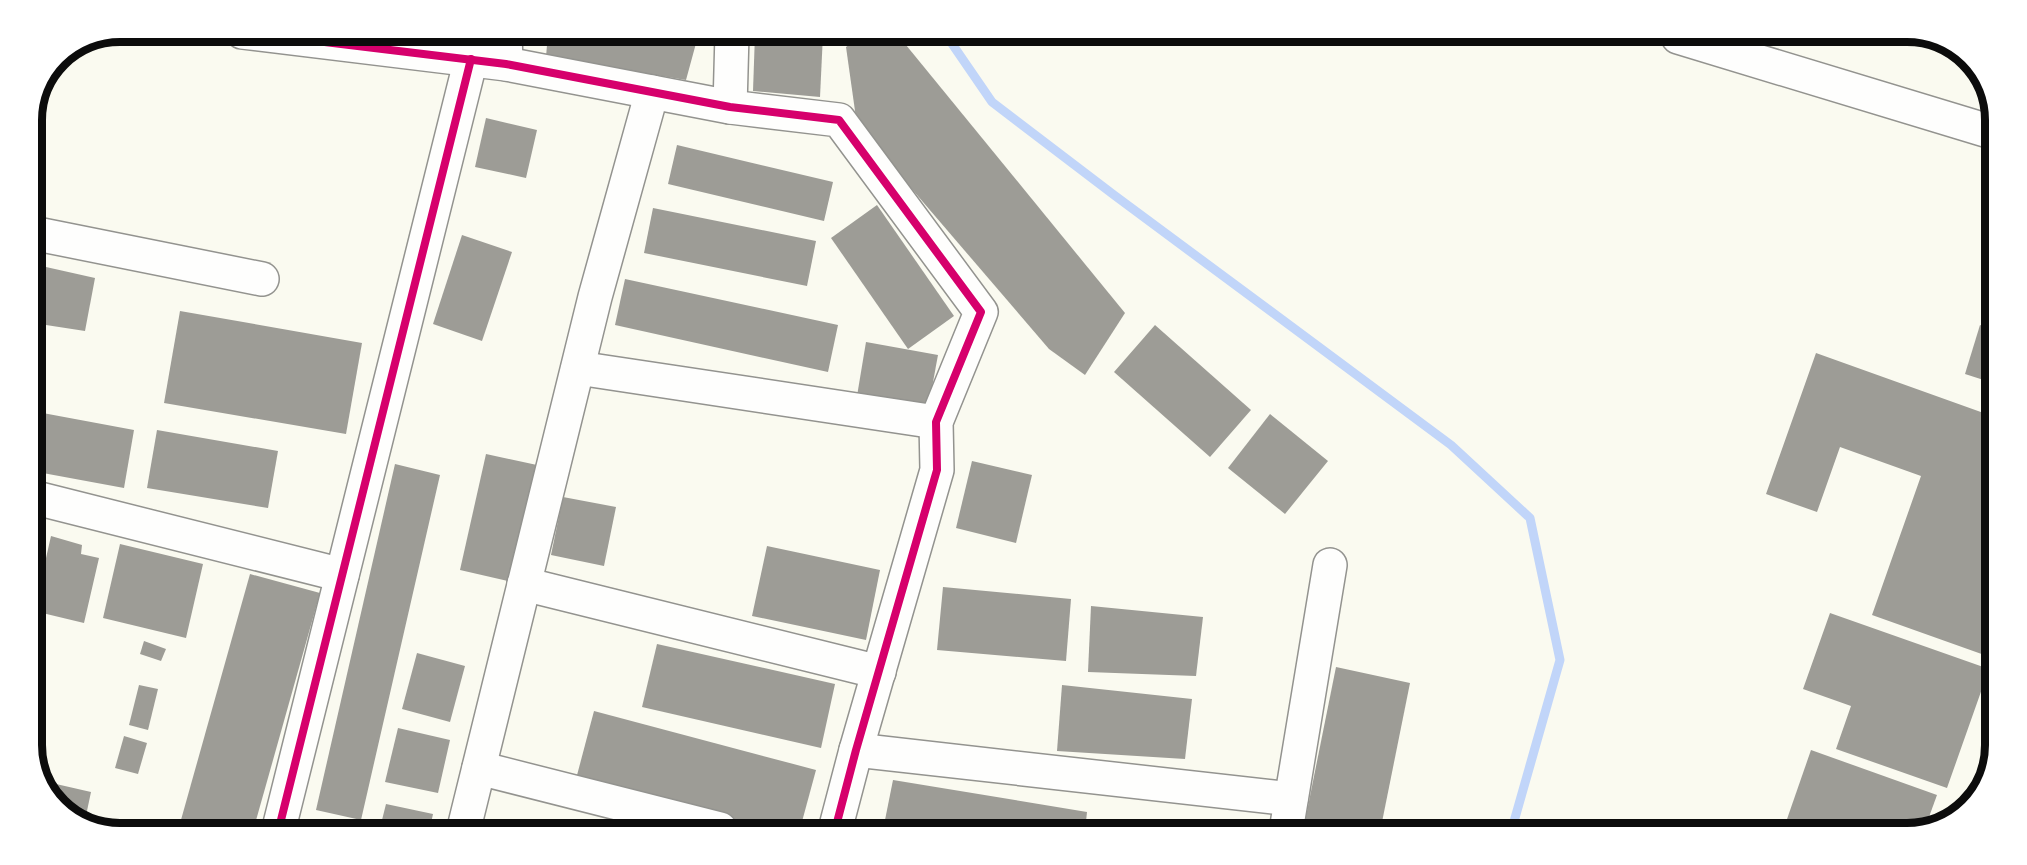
<svg xmlns="http://www.w3.org/2000/svg" width="2027" height="865" font-family="'Roboto Serif',serif">
<rect width="100%" height="100%" fill="#fafaf0"/>
<g fill="none" stroke-linecap="round" stroke-linejoin="round">
<g stroke="#c1d5f9" stroke-width="9">
<path d="M 946,35 L 992,102 L 1114,195 L 1451,445 L 1530,518 L 1560,660 L 1511,832"/>
<path d="M 1957,51 L 1983,82"/>
</g>
</g>
<g fill="#9d9c96">
<path d="M 438,33 L 467,33 L 466,39 Z"/>
<path d="M 548,33 L 683,34 L 698,36 L 686,80 L 546,57 Z"/>
<path d="M 755,34 L 823,34 L 820,97 L 753,91 Z"/>
<path d="M 865,34 L 897,34 L 1125,313 L 1085,375 L 1049,349 L 857,125 L 846,47 Z"/>
<path d="M 486,118 L 537,130 L 526,178 L 475,167 Z"/>
<path d="M 677,145 L 833,182 L 824,221 L 668,184 Z"/>
<path d="M 877,205 L 954,316 L 908,349 L 831,238 Z"/>
<path d="M 653,208 L 816,241 L 807,286 L 644,253 Z"/>
<path d="M 462,235 L 512,252 L 482,341 L 433,324 Z"/>
<path d="M 46,267 L 95,278 L 85,331 L 33,323 Z"/>
<path d="M 625,279 L 838,325 L 828,372 L 615,325 Z"/>
<path d="M 180,311 L 362,343 L 346,434 L 164,403 Z"/>
<path d="M 1155,325 L 1251,410 L 1210,457 L 1114,372 Z"/>
<path d="M 1980,325 L 1993,330 L 1993,383 L 1965,374 Z"/>
<path d="M 866,342 L 938,355 L 928,409 L 857,396 Z"/>
<path d="M 1816,353 L 1992,416 L 1990,657 L 1872,615 L 1921,476 L 1840,447 L 1817,512 L 1766,494 Z"/>
<path d="M 32,411 L 134,430 L 124,488 L 32,471 Z"/>
<path d="M 1270,414 L 1328,461 L 1285,514 L 1228,468 Z"/>
<path d="M 157,430 L 278,451 L 268,508 L 147,488 Z"/>
<path d="M 486,454 L 537,465 L 512,582 L 460,570 Z"/>
<path d="M 972,461 L 1032,475 L 1016,543 L 956,528 Z"/>
<path d="M 395,464 L 440,475 L 361,820 L 316,810 Z"/>
<path d="M 563,497 L 616,507 L 604,566 L 551,555 Z"/>
<path d="M 51,536 L 82,545 L 81,554 L 99,558 L 84,623 L 34,611 Z"/>
<path d="M 120,544 L 203,564 L 186,638 L 103,618 Z"/>
<path d="M 767,546 L 880,570 L 866,640 L 752,616 Z"/>
<path d="M 250,574 L 320,593 L 255,824 L 254,827 L 179,827 Z"/>
<path d="M 943,587 L 1071,599 L 1066,661 L 937,650 Z"/>
<path d="M 1091,606 L 1203,617 L 1196,676 L 1088,672 Z"/>
<path d="M 1830,613 L 1989,669 L 1947,788 L 1836,749 L 1851,706 L 1803,689 Z"/>
<path d="M 144,641 L 166,649 L 161,661 L 140,654 Z"/>
<path d="M 657,644 L 835,684 L 821,748 L 642,707 Z"/>
<path d="M 417,653 L 465,666 L 450,722 L 402,709 Z"/>
<path d="M 1336,667 L 1410,683 L 1380,832 L 1303,831 Z"/>
<path d="M 139,685 L 158,689 L 148,730 L 129,725 Z"/>
<path d="M 1062,685 L 1192,699 L 1185,759 L 1057,751 Z"/>
<path d="M 594,711 L 816,770 L 800,829 L 766,829 L 576,779 Z"/>
<path d="M 398,728 L 450,740 L 438,793 L 385,782 Z"/>
<path d="M 124,736 L 147,743 L 138,774 L 115,768 Z"/>
<path d="M 1811,750 L 1937,795 L 1925,828 L 1907,833 L 1818,833 L 1786,822 Z"/>
<path d="M 893,780 L 1087,812 L 1085,831 L 883,830 Z"/>
<path d="M 43,781 L 91,792 L 84,825 L 50,799 Z"/>
<path d="M 386,804 L 433,814 L 430,828 L 380,828 Z"/>
<path d="M 1157,823 L 1210,829 L 1210,831 L 1156,831 Z"/>
</g>
<g fill="none" stroke-linecap="round" stroke-linejoin="round">
<g stroke="#93938f" stroke-width="36">
<g id="street">
<path d="M 242,32 L 506,64 L 730,107 L 839,120 L 981,312 L 936,422 L 937,470 L 856,750 L 835,830"/>
<path d="M 505,33 L 506,64"/>
<path d="M 1678,37 L 1995,133"/>
<path d="M 730,107 L 732,34"/>
<path d="M 32,233 L 262,279"/>
<path d="M 578,368 L 936,422"/>
<path d="M 32,497 L 342,575"/>
<path d="M 524,584 L 879,672"/>
<path d="M 856,750 L 1291,799"/>
<path d="M 479,768 L 720,829"/>
<path d="M 279,828 L 471,59"/>
<path d="M 464,828 L 595,297 L 652,92"/>
<path d="M 1286,831 L 1330,565"/>
</g>
</g>
<use href="#street" stroke="#fefefd" stroke-width="33"/>
<g stroke="#fff" stroke-width="11">
<g id="cycleway">
<path d="M 242,32 L 506,64 L 730,107 L 839,120 L 981,312 L 936,422 L 937,470 L 856,750 L 835,830"/>
<path d="M 279,828 L 471,59"/>
</g>
</g>
<use href="#cycleway" stroke="#d6006c" stroke-width="8"/>
</g>
<path d="M0 0H2027V865H0ZM120 42H1907A78 78 0 0 1 1985 120V745A78 78 0 0 1 1907 823H120A78 78 0 0 1 42 745V120A78 78 0 0 1 120 42Z" fill="#fff" fill-rule="evenodd"/>
<path fill="none" stroke="#0c0c0c" stroke-width="8" d="M120 42H1907A78 78 0 0 1 1985 120V745A78 78 0 0 1 1907 823H120A78 78 0 0 1 42 745V120A78 78 0 0 1 120 42Z"/>
</svg>
